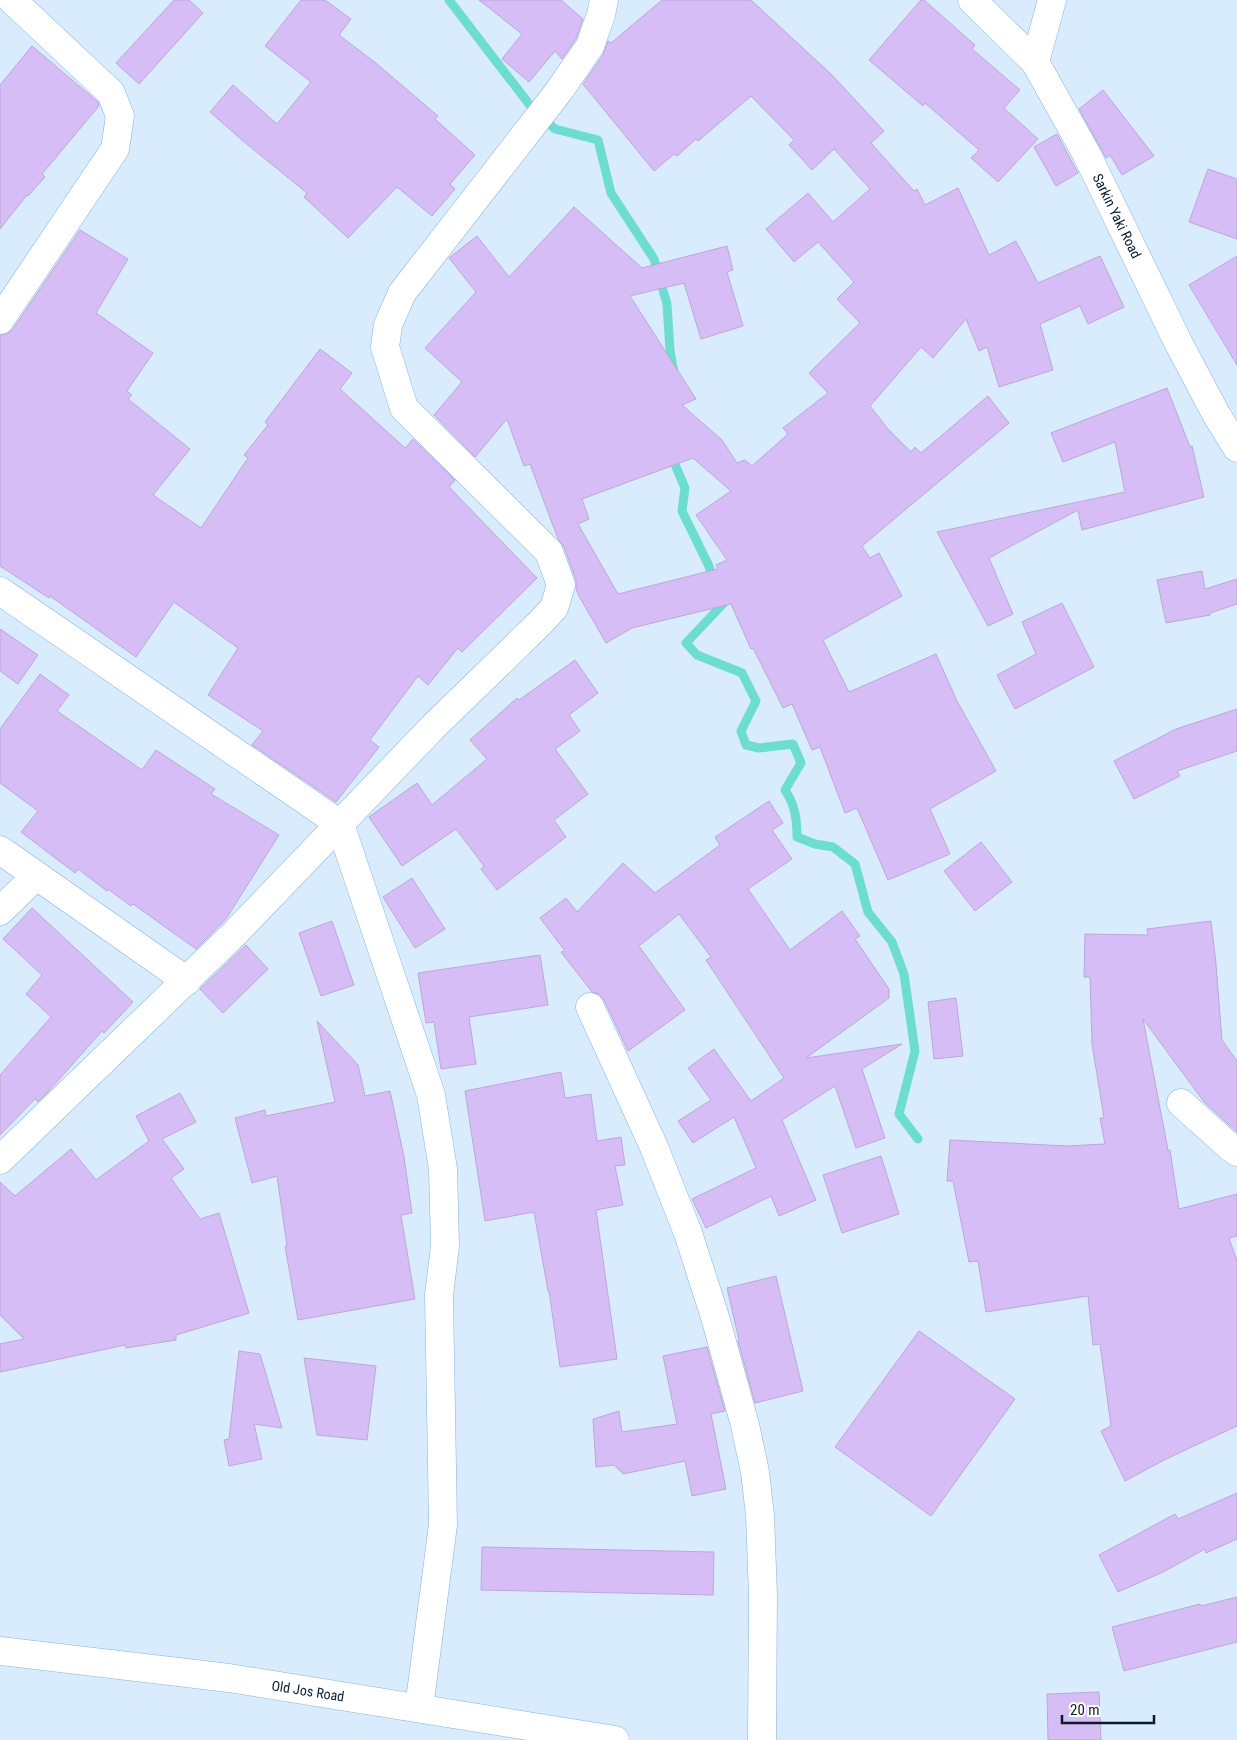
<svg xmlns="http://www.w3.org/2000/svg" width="1237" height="1740" font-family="'Roboto Condensed',sans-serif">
<rect width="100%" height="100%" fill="#d9ecfd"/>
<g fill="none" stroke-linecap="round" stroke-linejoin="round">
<g stroke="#6dddcf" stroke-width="9">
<path d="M 449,0 L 529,104 L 555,129 L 598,140 L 611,193 L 654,259 L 667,304 L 670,351 L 674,373"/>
<path d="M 671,455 L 685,488 L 682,511 L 708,564 L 715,582"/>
<path d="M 720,596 L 723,604 L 686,643 L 697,655 L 742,673 L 756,701 L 741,731 L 746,745 L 759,748 L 793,744 L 801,763 L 785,790 C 795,805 797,819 797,837 L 815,844 L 833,847 L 855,864 L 868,912 L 892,942 L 904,974 L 915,1051 L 899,1114 L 918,1139"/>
</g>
</g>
<g fill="#d7bdf6" stroke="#bda6da" fill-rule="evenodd">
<path d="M 174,0 L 189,0 L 203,13 L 139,84 L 116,63 Z"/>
<path d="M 301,0 L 325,0 L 351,19 L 339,35 L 377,64 L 438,116 L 435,119 L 475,155 L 450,184 L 455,189 L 432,216 L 397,187 L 348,238 L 304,197 L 307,193 L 243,141 L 210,112 L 233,85 L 277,124 L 311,82 L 265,46 Z"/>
<path d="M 479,0 L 561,0 L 583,19 L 576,39 L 562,59 L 555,51 L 529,82 L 502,59 L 522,34 Z"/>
<path d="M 662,0 L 751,0 L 831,74 L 884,131 L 871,143 L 914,191 L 917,189 L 925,205 L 958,188 L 989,255 L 1016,241 L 1038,283 L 1100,256 L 1124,307 L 1088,324 L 1080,306 L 1040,324 L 1053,370 L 999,387 L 987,347 L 979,351 L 966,319 L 933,358 L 921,347 L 870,406 L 888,429 L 911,452 L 915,447 L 921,453 L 988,396 L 1009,423 L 862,546 L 870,558 L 879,553 L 902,596 L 823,640 L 849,692 L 936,654 L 957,701 L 996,771 L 930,809 L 950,854 L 888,880 L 857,808 L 845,813 L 820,747 L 812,750 L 792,704 L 783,708 L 753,648 L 751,649 L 731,604 L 632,628 L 606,643 L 579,596 L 576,588 L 576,580 L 564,547 L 558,539 L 530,464 L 524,466 L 507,419 L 475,457 L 434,415 L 462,382 L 425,348 L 476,292 L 449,258 L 477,236 L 509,277 L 574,207 L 642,268 L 727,246 L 733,270 L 727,272 L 743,326 L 701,339 L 684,283 L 630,296 L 696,399 L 682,405 L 722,440 L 737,463 L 745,460 L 752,466 L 788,434 L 783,428 L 828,393 L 809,373 L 860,323 L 837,299 L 854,282 L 818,242 L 794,262 L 766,229 L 808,193 L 833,222 L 870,189 L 834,149 L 812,170 L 789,145 L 794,140 L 751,96 L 698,141 L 696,139 L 677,156 L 674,154 L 654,171 L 583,84 L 603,55 L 608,41 L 611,43 ZM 693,458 L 731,491 L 696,515 L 727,560 L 716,565 L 718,569 L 618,594 L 578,524 L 589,519 L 582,499 Z"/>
<path d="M 921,0 L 924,0 L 975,45 L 972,49 L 1020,90 L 1004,108 L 1038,139 L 998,182 L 971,158 L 979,150 L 925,103 L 923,106 L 869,60 Z"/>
<path d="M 32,46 L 98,102 L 99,106 L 42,174 L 45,177 L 28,196 L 27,195 L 0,229 L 0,85 Z"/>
<path d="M 1103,90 L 1154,156 L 1122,175 L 1110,155 L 1106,158 L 1079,109 Z"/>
<path d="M 1057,134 L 1078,173 L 1056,186 L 1034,147 Z"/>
<path d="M 1208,169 L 1237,179 L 1237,239 L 1189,222 Z"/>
<path d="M 80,230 L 128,259 L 96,313 L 153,353 L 127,391 L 132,395 L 128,399 L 190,449 L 153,495 L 201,528 L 248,458 L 244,455 L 268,425 L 265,422 L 320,349 L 352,373 L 340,389 L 405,448 L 413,439 L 455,480 L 449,487 L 537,578 L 462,652 L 458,648 L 428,685 L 418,676 L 370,740 L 379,747 L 336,802 L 252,745 L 263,731 L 208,695 L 238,648 L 174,602 L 136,657 L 50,596 L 49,598 L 0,566 L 0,335 L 7,334 L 13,329 Z"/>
<path d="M 1237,256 L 1237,365 L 1189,285 Z"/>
<path d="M 1167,388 L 1190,447 L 1192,446 L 1204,497 L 1082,530 L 1078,510 L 989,558 L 1013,614 L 988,626 L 937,532 L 1125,492 L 1115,442 L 1063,462 L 1051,433 Z"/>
<path d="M 1202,571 L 1205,589 L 1237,579 L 1237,604 L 1210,613 L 1210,615 L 1166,623 L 1157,580 Z"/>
<path d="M 1062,603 L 1094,667 L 1015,709 L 997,675 L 1036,654 L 1022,622 Z"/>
<path d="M 0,629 L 38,655 L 18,684 L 0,671 Z"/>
<path d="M 575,660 L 598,693 L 569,715 L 580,731 L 555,749 L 588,794 L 554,820 L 566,837 L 497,890 L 481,869 L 484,866 L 456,829 L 402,866 L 369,817 L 417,783 L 432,805 L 487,759 L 470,740 L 517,698 L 519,700 Z"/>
<path d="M 40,674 L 69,695 L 57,711 L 142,770 L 156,750 L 215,789 L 211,794 L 279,835 L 226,919 L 196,949 L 133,904 L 131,906 L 108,889 L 107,891 L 78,869 L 75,873 L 21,832 L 38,811 L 0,783 L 0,729 Z"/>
<path d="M 1237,709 L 1237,751 L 1177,771 L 1180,776 L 1134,799 L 1114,761 L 1176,729 Z"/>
<path d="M 769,801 L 783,823 L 772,830 L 792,859 L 748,889 L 790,950 L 842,911 L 860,936 L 855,939 L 889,989 L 889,998 L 806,1058 L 902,1044 L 862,1069 L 885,1138 L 856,1148 L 835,1086 L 782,1120 L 816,1200 L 779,1216 L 771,1196 L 706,1228 L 692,1199 L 756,1168 L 734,1117 L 693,1143 L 678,1121 L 711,1100 L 688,1068 L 714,1049 L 751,1101 L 784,1078 L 706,960 L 711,957 L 679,914 L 639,946 L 685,1010 L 628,1051 L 604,1000 L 599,994 L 592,992 L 561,952 L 565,951 L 540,918 L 566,898 L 577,912 L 623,863 L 655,893 L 720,845 L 715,837 Z"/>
<path d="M 981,842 L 1012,882 L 975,911 L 944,871 Z"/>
<path d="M 412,878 L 445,929 L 415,948 L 383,897 Z"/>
<path d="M 32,908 L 133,1002 L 104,1033 L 102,1031 L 47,1093 L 38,1102 L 35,1099 L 0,1135 L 0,1075 L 51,1017 L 26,994 L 42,975 L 3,939 Z"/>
<path d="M 332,921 L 354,985 L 321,996 L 299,933 Z"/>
<path d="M 1211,921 L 1216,964 L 1222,1040 L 1237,1061 L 1237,1132 L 1204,1102 L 1143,1019 L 1168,1150 L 1170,1150 L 1179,1209 L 1237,1194 L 1237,1236 L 1229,1238 L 1237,1261 L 1237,1426 L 1166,1459 L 1125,1481 L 1101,1431 L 1111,1426 L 1100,1344 L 1093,1345 L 1088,1296 L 986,1312 L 978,1261 L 969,1262 L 953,1181 L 947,1181 L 950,1140 L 1067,1146 L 1105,1144 L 1100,1118 L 1104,1118 L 1092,1044 L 1090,977 L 1084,977 L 1085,934 L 1148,935 L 1147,929 Z"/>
<path d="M 246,945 L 268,969 L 223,1013 L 200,989 Z"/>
<path d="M 540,955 L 548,1005 L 469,1017 L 476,1064 L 441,1069 L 434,1022 L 426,1023 L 418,973 Z"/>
<path d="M 956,998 L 963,1056 L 934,1059 L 928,1002 Z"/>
<path d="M 317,1021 L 358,1065 L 365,1096 L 390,1091 L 404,1157 L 412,1213 L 401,1215 L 415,1299 L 298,1320 L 285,1246 L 287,1246 L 277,1176 L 252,1183 L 235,1118 L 265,1110 L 266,1116 L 335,1102 Z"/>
<path d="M 561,1072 L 565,1098 L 591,1094 L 597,1141 L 621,1137 L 625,1165 L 615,1166 L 623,1205 L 596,1210 L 617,1359 L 560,1367 L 549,1291 L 548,1291 L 534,1212 L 485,1221 L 465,1091 Z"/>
<path d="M 180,1093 L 196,1122 L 162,1139 L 184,1169 L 171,1178 L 200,1219 L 219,1213 L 249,1313 L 176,1335 L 176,1340 L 126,1348 L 125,1345 L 0,1372 L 0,1344 L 24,1339 L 0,1315 L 0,1182 L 15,1196 L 71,1149 L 96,1180 L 149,1141 L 136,1116 Z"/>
<path d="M 881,1156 L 899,1214 L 842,1233 L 823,1175 Z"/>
<path d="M 776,1276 L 803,1391 L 755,1403 L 738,1341 L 739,1340 L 727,1288 Z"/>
<path d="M 919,1331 L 1015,1399 L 931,1516 L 835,1447 Z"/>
<path d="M 707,1347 L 725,1411 L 711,1414 L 726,1489 L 692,1496 L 685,1461 L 623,1474 L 614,1465 L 596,1467 L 593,1419 L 619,1411 L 622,1432 L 677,1424 L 663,1356 Z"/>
<path d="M 239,1351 L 260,1354 L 282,1428 L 254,1424 L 262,1459 L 229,1466 L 224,1440 L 229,1439 Z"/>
<path d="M 304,1358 L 376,1366 L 367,1440 L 317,1435 Z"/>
<path d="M 1237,1493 L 1237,1539 L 1206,1553 L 1205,1549 L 1163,1572 L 1118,1592 L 1099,1555 L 1175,1514 L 1178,1519 Z"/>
<path d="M 482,1547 L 714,1552 L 713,1595 L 481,1590 Z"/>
<path d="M 1237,1597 L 1237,1642 L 1124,1671 L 1112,1627 L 1200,1604 L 1201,1606 Z"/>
<path d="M 1099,1692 L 1101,1740 L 1048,1740 L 1047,1694 Z"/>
</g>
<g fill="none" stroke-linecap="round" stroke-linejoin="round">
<g stroke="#84b3dc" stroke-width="29">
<g id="minor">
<path d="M 972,0 L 1035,62 L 1086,153 L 1179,344 L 1216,414 L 1237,448"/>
<path d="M 1035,62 L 1052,0"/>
<path d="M 0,320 L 115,149 L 120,116 L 111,93 L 12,0"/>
<path d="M 0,591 L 340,824 L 431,1095 L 443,1169 L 445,1246 L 439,1295 L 443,1525 L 419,1708"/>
<path d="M 0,850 L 187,981"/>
<path d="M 0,911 L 36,876"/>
<path d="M 590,1007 L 654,1147 L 688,1233 L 715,1317 L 745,1425 L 755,1472 L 760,1515 L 763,1595 L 762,1740"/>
<path d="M 1181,1103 L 1230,1147 L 1237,1152"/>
<path d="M 0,1160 L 235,933 L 433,727 L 539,624 L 554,608 L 561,585 L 549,552 L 404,408 L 385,347 L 388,325 L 402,293 L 559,91 L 590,46 L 601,15 L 604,0"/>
</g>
</g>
<g stroke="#84b3dc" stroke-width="29">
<path id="major" d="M 0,1651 L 229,1678 L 615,1740"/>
</g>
<use href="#minor" stroke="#fff" stroke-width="28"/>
<use href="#major" stroke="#fff" stroke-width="28"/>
</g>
<g text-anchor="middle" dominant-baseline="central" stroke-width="4" stroke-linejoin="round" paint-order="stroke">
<g font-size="14" fill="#091c2b" stroke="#fff">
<text transform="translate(1117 216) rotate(64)">Sarkin Yaki Road</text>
<text transform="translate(308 1691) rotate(9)">Old Jos Road</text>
</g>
</g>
<path d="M1062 1715v8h92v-8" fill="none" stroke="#091c2b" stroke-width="2.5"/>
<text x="1070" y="1715" font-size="15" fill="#091c2b" stroke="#ffffff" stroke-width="4" paint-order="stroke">20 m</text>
</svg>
